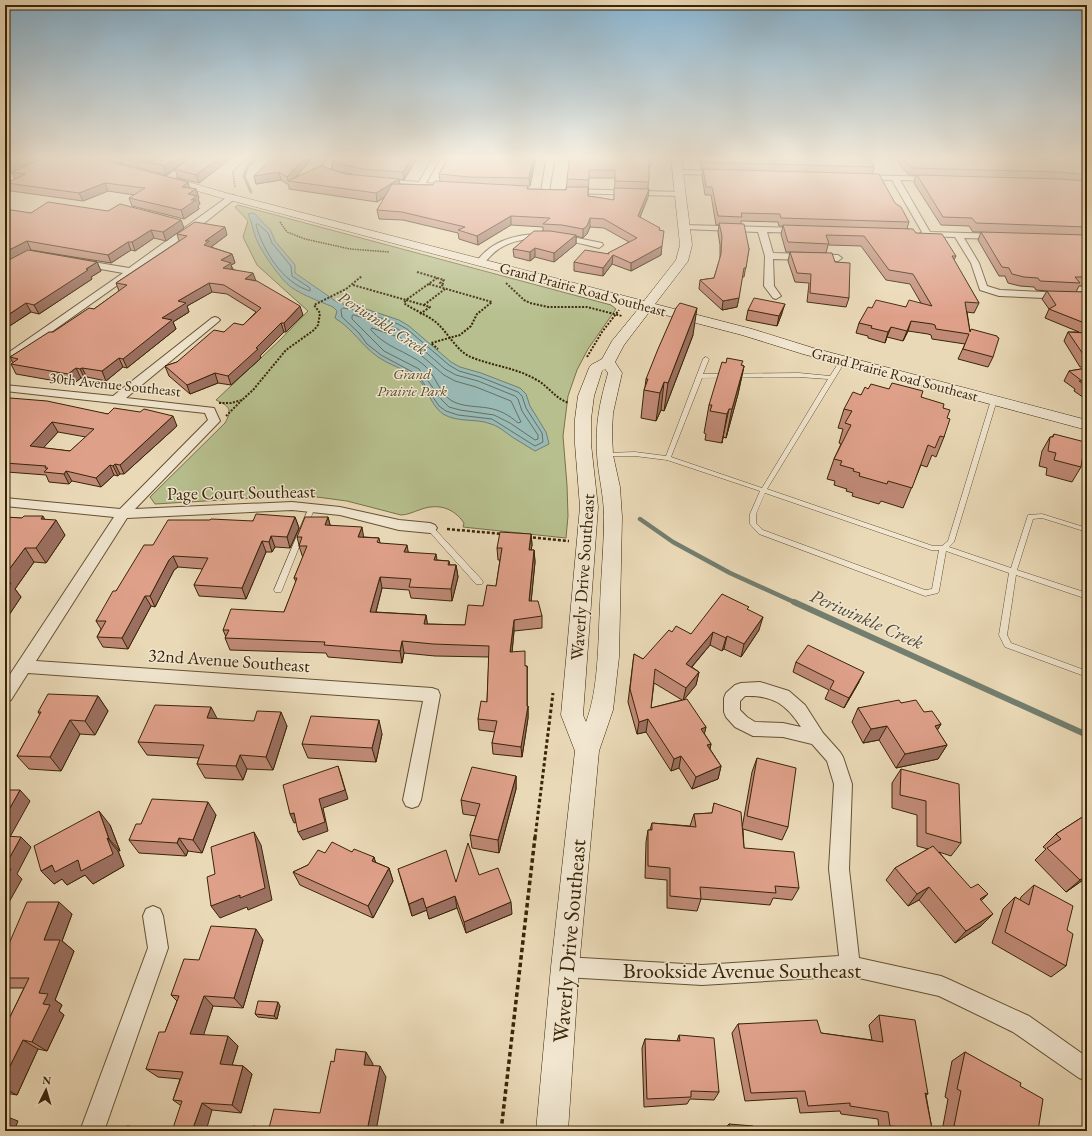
<svg xmlns="http://www.w3.org/2000/svg" width="1092" height="1136" font-family="'EB Garamond',serif">
<rect width="100%" height="100%" fill="#ead9b7"/>
<filter id="stains"><feTurbulence type="fractalNoise" baseFrequency=".005" numOctaves="4"/><feColorMatrix values="0 0 0 0 .2 0 0 0 0 .09 0 0 0 0 .02 0 0 0 .5 -.17"/></filter>
<radialGradient id="worn" r=".72"><stop offset=".6" stop-color="#630" stop-opacity="0"/><stop offset="1" stop-color="#630" stop-opacity=".3"/></radialGradient>
<path fill="#b7bf8e" stroke="#78724a" d="M 238,205 L 611,305 L 616,309 L 588,349 L 577,370 L 568,396 L 563,436 L 567,485 L 568,516 L 566,538 L 463,527 L 464,523 C 453,507 437,503 419,510 C 413,512 407,515 401,515 L 347,501 L 317,497 L 289,496 L 155,504 L 150,497 L 225,423 C 233,409 229,406 216,400 L 279,341 L 308,311 L 257,265 L 243,237 L 248,221 L 235,207 Z"/>
<path fill="#99b9b5" stroke="#737e6f" d="M 254,213 L 271,231 L 275,241 L 295,265 L 295,273 L 337,302 L 346,305 L 360,307 L 399,320 L 409,326 L 451,362 L 460,367 L 481,373 L 520,388 L 526,394 L 530,406 L 546,432 L 549,444 L 535,451 C 529,447 523,444 517,440 C 508,435 501,427 491,424 C 476,418 458,423 443,414 C 430,405 428,387 416,377 C 405,369 389,365 378,357 C 362,346 353,329 335,318 L 337,311 L 333,307 C 319,301 304,296 291,287 C 281,280 264,255 258,243 C 253,234 253,224 248,214 Z"/>
<g fill="none" stroke-linecap="round" stroke-linejoin="round">
<g stroke="#696f5e" stroke-width="1">
<path d="M 258,224 L 268,233 L 272,243 L 291,266 L 292,276 L 310,288 L 310,291 C 283,283 263,251 256,225 Z"/>
<path d="M 343,308 L 360,311 L 398,324 L 407,329 L 449,365 L 459,371 L 480,377 L 518,392 L 522,396 L 526,408 L 542,433 L 543,442 L 535,446 L 492,419 L 458,415 L 446,411 L 439,406 L 418,375 L 381,355 L 367,344 L 359,333 L 342,317 L 341,310 Z"/>
<path d="M 354,315 L 396,328 L 404,333 L 445,369 L 456,375 L 478,381 L 515,396 L 518,399 L 522,411 L 538,435 L 538,439 L 535,440 L 510,423 L 494,415 L 460,410 L 449,407 L 442,400 L 419,369 L 384,351 L 352,319 L 352,316 Z"/>
<path d="M 372,328 L 401,338 L 444,375 L 455,381 L 476,387 L 511,401 L 521,422 L 518,423 C 509,415 500,410 488,408 C 476,406 463,407 452,401 C 439,394 436,375 424,365 C 407,351 386,348 371,330 Z"/>
</g>
<path stroke="#737e6f" stroke-width="3" d="M 251,192 L 244,176 L 248,166 L 259,156"/>
<path stroke="#737e6f" stroke-width="4.5" d="M 640,519 L 673,542 L 730,573 L 796,603"/>
<path stroke="#737e6f" stroke-width="6" d="M 794,602 L 1087,735"/>
<g stroke="#655233" stroke-width="1">
<g id="lane">
<path d="M 706,357 L 709,359 L 703,374 L 799,373 L 830,376 L 841,359 L 845,359 L 846,360 L 767,489 L 933,546 L 942,546 L 948,541 L 991,400 L 992,399 L 996,399 L 997,400 L 954,542 L 949,547 L 1011,568 L 1028,515 L 1042,514 L 1087,528 L 1087,532 L 1042,518 L 1033,519 L 1017,570 L 1087,593 L 1087,599 L 1016,575 L 1007,635 L 1011,643 L 1087,671 L 1087,677 L 1005,647 L 999,635 L 1009,573 L 946,551 L 939,591 L 938,593 L 925,596 L 759,534 L 750,524 L 750,514 L 760,491 L 667,460 L 635,456 L 603,456 L 602,455 L 605,453 L 635,452 L 666,456 L 703,359 ZM 799,377 L 828,379 L 762,488 L 671,457 L 702,378 ZM 765,493 L 931,550 L 939,550 L 932,589 L 925,590 L 763,530 L 756,523 L 756,514 Z"/>
<path d="M 310,505 L 314,505 L 315,507 L 282,590 L 281,592 L 275,592 L 274,590 Z"/>
<path d="M 428,526 L 432,526 L 482,580 L 483,582 L 482,584 L 476,584 L 428,530 L 427,528 Z"/>
</g>
</g>
<g stroke="#655233" stroke-width="2">
<g id="street">
<path d="M 193,156 L 201,156 L 172,181 L 166,181 L 166,177 Z"/>
<path d="M 329,156 L 336,156 L 331,164 L 331,170 L 344,175 L 344,179 L 338,179 L 325,172 L 323,164 Z"/>
<path d="M 434,156 L 441,156 L 426,183 L 447,185 L 450,185 L 450,189 L 382,183 L 378,181 L 382,179 L 419,182 Z"/>
<path d="M 547,156 L 555,156 L 549,191 L 545,193 L 541,191 Z"/>
<path d="M 675,170 L 722,171 L 726,173 L 722,175 L 678,174 L 674,172 Z"/>
<path d="M 860,175 L 937,177 L 937,181 L 934,181 L 900,180 L 930,232 L 1001,234 L 1002,236 L 1001,238 L 998,239 L 964,238 L 979,263 L 987,286 L 1000,290 L 1087,294 L 1087,300 L 999,296 L 980,290 L 971,263 L 955,237 L 920,236 L 919,234 L 922,232 L 892,180 L 863,179 L 860,179 Z"/>
<path d="M 566,189 L 681,192 L 685,194 L 681,196 L 569,193 L 565,191 Z"/>
<path d="M 230,195 L 233,195 L 237,197 L 198,228 L 9,362 L 5,363 L 5,355 L 123,273 L 78,265 L 77,263 L 78,261 L 81,260 L 129,268 Z"/>
<path d="M 682,225 L 800,228 L 804,231 L 803,233 L 767,232 L 773,253 L 838,255 L 842,258 L 838,261 L 773,259 L 774,286 L 781,296 L 776,299 L 773,298 L 764,286 L 765,256 L 758,232 L 685,229 L 682,229 L 681,227 Z"/>
<path d="M 534,234 L 562,235 L 602,243 L 603,245 L 599,248 C 569,240 530,231 502,247 C 494,251 489,258 483,264 L 477,264 L 476,262 C 491,242 510,236 534,234 Z"/>
<path d="M 215,317 L 218,318 L 220,320 L 218,322 L 126,398 L 214,408 L 220,421 L 135,509 L 292,502 L 340,507 L 399,520 L 430,523 L 435,525 L 437,528 L 435,531 L 430,533 L 399,530 L 340,515 L 292,510 L 127,518 L 36,661 L 432,688 L 438,690 L 440,695 L 421,800 L 418,806 L 412,808 L 406,806 L 403,800 L 423,701 L 28,673 L 11,700 L 5,702 L 5,682 L 114,517 L 5,506 L 5,498 L 120,509 L 208,420 L 205,413 L 5,391 L 5,385 L 113,396 L 212,318 Z"/>
<path d="M 760,682 L 789,691 L 805,705 L 823,733 L 840,752 L 843,757 L 852,784 L 849,869 L 859,958 L 941,976 L 948,979 L 1029,1016 L 1087,1057 L 1087,1081 L 1079,1078 L 1013,1032 L 939,996 L 850,976 L 702,985 L 565,977 L 558,974 L 555,967 L 558,960 L 565,957 L 702,965 L 839,956 L 829,869 L 834,784 L 827,761 L 812,744 L 783,737 L 753,736 L 735,727 L 726,717 L 724,712 L 724,698 L 726,693 L 735,685 L 741,683 ZM 745,696 C 773,695 786,704 801,727 L 783,723 L 755,722 L 747,717 L 740,710 L 740,701 Z"/>
<path d="M 153,906 L 160,909 L 163,916 L 168,948 L 104,1131 L 80,1131 L 148,948 L 143,916 L 146,909 Z"/>
</g>
</g>
<g stroke="#392507" stroke-width="1">
<g id="secondary">
<path d="M 50,156 L 62,156 L 60,158 L 5,184 L 5,177 Z"/>
<path d="M 671,156 L 681,156 L 692,245 L 688,261 L 655,304 L 752,329 L 813,348 L 1087,420 L 1087,430 L 803,354 L 742,335 L 650,311 L 624,345 L 615,362 L 622,373 L 613,413 L 612,432 L 613,455 L 620,487 L 622,517 L 619,657 L 613,710 L 599,751 L 579,967 L 568,1131 L 536,1131 L 551,967 L 575,751 L 561,715 L 580,507 L 575,444 L 575,419 L 578,396 L 589,368 L 591,365 L 602,359 L 612,341 L 639,308 L 218,197 L 160,180 L 159,178 L 160,176 L 168,176 L 226,193 L 644,301 L 676,260 L 680,245 ZM 605,369 L 608,373 C 600,402 595,423 597,454 C 598,475 604,495 604,517 C 604,546 601,576 600,605 C 598,641 599,688 586,722 L 583,715 L 598,507 L 591,444 L 591,419 L 594,396 L 602,371 Z"/>
</g>
</g>
<g stroke="#392507" stroke-width="1.5" stroke-dasharray="1.5 1" stroke-linecap="butt">
<path d="M 235,187 L 233,172 L 238,166 L 250,156"/>
<path d="M 280,222 L 287,232 L 305,239 L 350,249 L 389,252"/>
</g>
<g stroke="#392507" stroke-width="2" stroke-dasharray="2 1.5" stroke-linecap="butt">
<path d="M 417,272 L 444,280 L 440,283 L 444,284 L 440,287"/>
<path d="M 506,283 L 524,300 L 530,303 L 548,307 L 587,307 L 622,316"/>
<path d="M 429,284 L 492,302 L 477,314 L 471,326 L 460,335 L 431,343 L 438,349"/>
<path d="M 353,285 L 406,300 L 404,303 L 405,304 C 416,311 430,316 439,325 C 449,335 458,352 471,357 C 492,366 514,367 535,379 C 549,386 554,398 569,403"/>
<path d="M 424,305 L 445,289"/>
<path d="M 420,314 L 430,307 L 406,300 L 437,278"/>
<path d="M 587,357 L 602,332 L 619,310"/>
<path d="M 219,403 L 231,403 L 242,400 L 253,390 L 286,350 L 314,330 L 318,325 L 320,313 L 314,305 L 346,289 L 362,276"/>
<path d="M 226,416 L 242,400"/>
</g>
<g stroke="#392507" stroke-width="2.5" stroke-dasharray="3 2" stroke-linecap="butt">
<path d="M 447,529 L 503,534"/>
<path d="M 528,537 L 569,541"/>
</g>
<path stroke="#392507" stroke-width="3" stroke-dasharray="3.5 2.5" stroke-linecap="butt" d="M 535,838 L 553,693"/>
<path stroke="#392507" stroke-width="3.5" stroke-dasharray="4.5 3" stroke-linecap="butt" d="M 501,1131 L 535,837"/>
<use href="#lane" fill="#f1e6d0" fill-rule="evenodd"/>
<use href="#street" fill="#f1e6d0" fill-rule="evenodd"/>
<use href="#secondary" fill="#f1e6d0" fill-rule="evenodd"/>
</g>
<g fill="#c08a77" stroke="#392507" fill-rule="evenodd">
<path d="M 93,156 L 191,156 L 166,175 Z"/>
<path d="M 192,156 L 234,156 L 199,183 L 178,178 L 175,169 Z"/>
<path d="M 275,156 L 314,156 L 296,177 L 324,167 L 345,174 L 352,174 L 333,170 L 332,162 L 418,156 L 404,180 L 399,179 L 400,184 L 433,185 L 440,181 L 439,174 L 449,156 L 536,156 L 530,186 L 528,186 L 528,189 L 566,190 L 570,156 L 652,156 L 651,166 L 649,166 L 648,189 L 649,189 L 648,197 L 640,217 L 659,230 L 661,255 L 631,271 L 612,264 L 603,276 L 574,271 L 574,262 L 608,254 L 629,242 L 604,228 L 590,227 L 587,234 L 583,238 L 576,236 L 576,244 L 554,262 L 535,257 L 530,261 L 514,257 L 513,249 L 543,231 L 543,227 L 511,225 L 478,245 L 459,239 L 458,233 L 403,220 L 379,219 L 377,210 L 385,197 L 377,202 L 289,189 L 289,185 L 281,180 L 256,184 L 254,176 ZM 589,178 L 615,178 L 614,200 L 588,196 Z"/>
<path d="M 699,156 L 865,156 L 874,167 L 873,174 L 909,222 L 907,228 L 916,233 L 956,256 L 954,260 L 979,303 L 974,313 L 967,312 L 970,332 L 993,357 L 988,367 L 958,359 L 965,344 L 932,339 L 931,335 L 928,334 L 908,331 L 903,341 L 887,337 L 885,343 L 868,338 L 868,336 L 856,333 L 859,323 L 872,308 L 906,307 L 921,303 L 910,284 L 886,280 L 861,246 L 828,245 L 826,253 L 786,252 L 781,234 L 783,226 L 779,226 L 778,222 L 741,221 L 741,224 L 749,249 L 744,277 L 742,277 L 737,307 L 722,310 L 699,289 L 700,280 L 714,278 L 720,259 L 720,245 L 718,232 L 719,225 L 716,225 L 711,195 L 705,195 L 702,176 L 703,169 L 701,169 Z"/>
<path d="M 895,156 L 1087,156 L 1087,286 L 1079,286 L 1076,292 L 1087,292 L 1087,367 L 1080,367 L 1064,341 L 1068,332 L 1079,332 L 1045,318 L 1049,309 L 1042,299 L 1047,291 L 1036,290 L 1034,287 L 1020,286 L 1008,283 L 1005,276 L 999,276 L 978,240 L 981,232 L 973,232 L 969,226 L 941,225 L 914,183 L 916,175 L 909,175 L 901,166 Z"/>
<path d="M 12,172 L 190,188 L 196,189 L 199,198 L 198,199 L 200,204 L 198,206 L 199,209 L 184,219 L 132,206 L 129,198 L 134,195 L 108,191 L 83,201 L 11,191 L 7,183 L 15,179 Z"/>
<path d="M 31,213 L 184,228 L 166,241 L 154,238 L 135,251 L 131,250 L 111,263 L 31,250 L 30,250 L 97,262 L 101,271 L 91,277 L 92,279 L 39,314 L 31,312 L 5,329 Z"/>
<path d="M 177,234 L 227,235 L 211,247 L 232,254 L 235,263 L 231,265 L 233,269 L 255,281 L 303,315 L 286,332 L 284,332 L 260,356 L 261,358 L 231,385 L 218,383 L 190,394 L 169,376 L 165,366 L 177,362 L 224,332 L 243,325 L 256,312 L 227,294 L 212,292 L 187,306 L 189,312 L 173,322 L 176,329 L 127,368 L 123,367 L 106,381 L 87,377 L 85,379 L 81,378 L 73,384 L 16,374 L 11,364 L 13,363 L 10,357 L 94,309 L 119,291 L 116,283 L 179,241 Z"/>
<path d="M 790,252 L 849,298 L 846,307 L 807,302 L 809,283 L 795,282 L 788,261 Z"/>
<path d="M 748,310 L 782,313 L 777,326 L 746,320 Z"/>
<path d="M 693,335 L 664,411 L 661,410 L 656,421 L 641,418 L 644,390 L 645,387 L 646,379 Z"/>
<path d="M 742,365 L 744,366 L 738,394 L 726,438 L 723,437 L 722,443 L 705,440 L 706,434 L 704,433 L 709,405 Z"/>
<path d="M 1087,368 L 1087,402 L 1086,401 L 1087,400 L 1074,391 L 1075,389 L 1064,381 L 1069,371 Z"/>
<path d="M 868,389 L 921,397 L 943,408 L 947,418 L 944,437 L 936,457 L 932,455 L 927,467 L 921,465 L 903,508 L 881,501 L 879,504 L 852,496 L 853,493 L 846,491 L 847,489 L 834,485 L 835,481 L 827,479 L 834,459 L 841,444 L 839,443 L 843,429 L 838,428 L 844,409 Z"/>
<path d="M 5,400 L 108,414 L 177,426 L 124,474 L 120,474 L 118,476 L 114,475 L 101,487 L 72,481 L 69,484 L 49,482 L 46,475 L 7,472 L 5,475 ZM 58,432 L 86,437 L 70,451 L 43,448 Z"/>
<path d="M 1054,434 L 1081,467 L 1072,482 L 1046,475 L 1047,468 L 1039,466 L 1042,451 L 1050,437 L 1052,437 Z"/>
<path d="M 5,517 L 45,520 L 65,535 L 46,563 L 34,562 L 15,589 L 21,597 L 5,621 Z"/>
<path d="M 295,517 L 299,528 L 290,548 L 275,547 L 272,552 L 266,552 L 246,599 L 199,596 L 194,585 L 203,569 L 178,567 L 174,570 L 155,607 L 151,606 L 128,649 L 103,647 L 97,637 L 101,629 L 96,621 L 116,591 L 153,545 L 253,521 Z"/>
<path d="M 328,517 L 330,525 L 364,537 L 379,538 L 380,543 L 408,552 L 437,560 L 449,561 L 450,565 L 456,565 L 458,577 L 452,601 L 411,598 L 409,590 L 382,588 L 376,612 L 426,615 L 427,624 L 465,625 L 483,606 L 496,586 L 500,560 L 498,560 L 497,548 L 531,534 L 532,545 L 531,550 L 534,550 L 535,562 L 531,601 L 542,616 L 542,628 L 514,631 L 512,652 L 525,666 L 527,666 L 527,706 L 528,706 L 528,718 L 522,757 L 493,754 L 492,743 L 495,732 L 479,730 L 478,719 L 487,702 L 489,657 L 435,656 L 404,653 L 402,663 L 328,657 L 326,653 L 230,650 L 225,638 L 226,637 L 223,630 L 284,612 L 296,582 L 294,578 L 303,558 L 299,546 L 299,545 L 297,537 Z"/>
<path d="M 748,610 L 759,630 L 741,657 L 724,649 L 722,651 L 710,645 L 692,667 L 699,672 L 696,685 L 684,699 L 706,727 L 704,733 L 711,744 L 710,749 L 721,766 L 718,779 L 692,789 L 679,768 L 671,771 L 646,732 L 637,734 L 628,702 L 634,654 L 643,659 L 672,632 L 691,634 ZM 654,683 L 669,692 L 682,700 L 651,708 Z"/>
<path d="M 796,662 L 859,682 L 844,708 L 825,699 L 829,690 L 793,672 Z"/>
<path d="M 98,696 L 108,711 L 95,735 L 80,734 L 61,771 L 29,769 L 17,756 L 40,715 L 38,712 Z"/>
<path d="M 901,703 L 924,712 L 941,724 L 937,730 L 947,745 L 938,759 L 896,768 L 879,740 L 863,743 L 852,722 L 858,708 Z"/>
<path d="M 217,719 L 287,726 L 273,770 L 247,769 L 243,780 L 205,778 L 197,764 L 199,758 L 147,755 L 138,742 Z"/>
<path d="M 382,734 L 376,762 L 308,758 L 302,744 Z"/>
<path d="M 757,758 L 788,827 L 782,840 L 743,829 L 744,848 L 799,888 L 792,900 L 773,898 L 770,905 L 701,899 L 697,911 L 667,908 L 667,880 L 645,878 L 646,842 L 648,830 L 650,830 L 652,823 L 690,826 L 694,814 L 712,813 L 714,803 L 742,828 L 752,772 Z"/>
<path d="M 901,769 L 961,843 L 951,856 L 939,852 L 981,901 L 981,926 L 955,943 L 919,900 L 908,906 L 886,880 L 895,868 L 928,849 L 917,846 L 917,815 L 892,808 L 892,783 Z"/>
<path d="M 516,776 L 516,789 L 499,853 L 472,848 L 470,835 L 476,816 L 463,814 L 461,800 Z"/>
<path d="M 1087,814 L 1083,880 L 1066,892 L 1035,860 L 1046,849 L 1043,847 L 1056,834 Z"/>
<path d="M 216,815 L 202,853 L 188,851 L 186,856 L 139,853 L 129,840 L 141,824 Z"/>
<path d="M 110,825 L 120,851 L 118,851 L 124,866 L 93,884 L 85,875 L 67,885 L 62,879 L 54,884 Z"/>
<path d="M 352,852 L 374,857 L 375,862 L 389,868 L 393,881 L 373,918 L 300,885 L 293,872 L 308,865 L 325,853 Z"/>
<path d="M 398,869 L 456,882 L 479,875 L 512,914 L 466,933 L 457,908 L 429,919 L 427,910 L 412,916 Z"/>
<path d="M 1034,885 L 1067,930 L 1066,966 L 1051,977 L 992,943 L 1003,909 L 1015,897 L 1020,900 L 1021,897 Z"/>
<path d="M 72,914 L 62,941 L 74,951 L 55,1000 L 62,1005 L 59,1011 L 64,1015 L 47,1051 L 38,1049 L 17,1095 L 5,1093 L 5,1018 L 9,1019 L 24,988 L 10,988 L 5,985 L 5,953 Z"/>
<path d="M 263,940 L 243,1008 L 213,1006 L 203,1035 L 238,1046 L 232,1065 L 243,1066 L 252,1074 L 241,1113 L 212,1110 L 180,1105 L 173,1100 L 180,1079 L 158,1077 L 146,1069 L 165,1032 L 177,1001 L 171,995 L 199,960 Z"/>
<path d="M 280,1006 L 277,1019 L 258,1017 L 255,1014 Z"/>
<path d="M 879,1015 L 928,1094 L 926,1095 L 932,1129 L 928,1131 L 879,1131 L 878,1119 L 841,1114 L 840,1111 L 800,1113 L 797,1098 L 745,1101 L 732,1033 L 738,1024 L 821,1033 L 872,1040 L 869,1025 Z"/>
<path d="M 679,1035 L 719,1092 L 714,1100 L 690,1099 L 687,1104 L 644,1107 L 642,1048 L 645,1039 L 677,1041 Z"/>
<path d="M 965,1052 L 1020,1086 L 1038,1131 L 942,1131 L 948,1099 L 945,1097 L 952,1061 Z"/>
<path d="M 729,1124 L 754,1131 L 728,1131 L 727,1126 Z"/>
</g>
<g fill="#9c7061" stroke="#392507">
<path d="M 26,156 L 47,156 L 5,175 L 5,165 Z"/>
<path d="M 178,156 L 191,156 L 166,175 L 164,166 Z"/>
<path d="M 221,156 L 234,156 L 199,183 L 196,175 Z"/>
<path d="M 306,156 L 314,156 L 292,181 L 288,181 L 287,177 Z"/>
<path d="M 413,156 L 418,156 L 404,180 L 403,172 Z"/>
<path d="M 534,156 L 536,156 L 530,186 L 529,178 Z"/>
<path d="M 279,172 L 281,180 L 256,184 L 254,176 Z"/>
<path d="M 399,179 L 400,187 L 377,202 L 376,193 Z"/>
<path d="M 188,182 L 190,190 L 182,187 Z"/>
<path d="M 105,183 L 108,191 L 83,201 L 79,193 Z"/>
<path d="M 196,189 L 199,198 L 198,199 L 200,204 L 198,206 L 199,209 L 184,219 L 181,210 L 188,194 Z"/>
<path d="M 649,189 L 648,197 L 637,225 L 638,216 Z"/>
<path d="M 511,216 L 511,225 L 478,245 L 477,236 Z"/>
<path d="M 590,218 L 590,227 L 587,234 L 583,238 L 583,229 Z"/>
<path d="M 181,220 L 184,228 L 166,241 L 163,232 Z"/>
<path d="M 225,227 L 227,235 L 211,247 L 212,250 L 204,245 L 205,241 Z"/>
<path d="M 151,230 L 154,238 L 135,251 L 132,242 Z"/>
<path d="M 576,235 L 576,244 L 554,262 L 554,253 Z"/>
<path d="M 27,241 L 31,250 L 5,263 L 5,252 Z"/>
<path d="M 128,242 L 131,250 L 111,263 L 108,255 Z"/>
<path d="M 662,246 L 661,255 L 631,271 L 631,263 Z"/>
<path d="M 535,248 L 535,257 L 530,261 L 530,252 Z"/>
<path d="M 232,254 L 235,263 L 231,265 L 233,272 L 225,276 L 221,260 Z"/>
<path d="M 613,255 L 612,264 L 603,276 L 603,268 Z"/>
<path d="M 97,262 L 101,271 L 91,277 L 92,279 L 39,314 L 34,305 Z"/>
<path d="M 253,273 L 256,281 L 245,279 Z"/>
<path d="M 209,283 L 212,292 L 187,306 L 189,312 L 173,322 L 176,329 L 127,368 L 123,359 L 178,301 Z"/>
<path d="M 739,298 L 737,307 L 722,310 L 723,301 Z"/>
<path d="M 26,303 L 31,312 L 5,329 L 5,317 Z"/>
<path d="M 785,304 L 782,313 L 777,326 L 779,316 Z"/>
<path d="M 300,306 L 303,315 L 286,332 L 284,323 Z"/>
<path d="M 697,308 L 693,335 L 664,411 L 668,383 Z"/>
<path d="M 911,321 L 908,331 L 903,341 Z"/>
<path d="M 281,323 L 284,332 L 260,356 L 261,358 L 231,385 L 228,376 Z"/>
<path d="M 891,327 L 887,337 L 885,343 L 888,332 Z"/>
<path d="M 119,358 L 123,367 L 106,381 L 102,371 Z"/>
<path d="M 744,366 L 738,394 L 726,438 L 732,409 Z"/>
<path d="M 76,368 L 81,378 L 73,384 L 68,374 Z"/>
<path d="M 82,368 L 87,377 L 85,379 L 80,369 Z"/>
<path d="M 215,373 L 218,383 L 190,394 L 187,385 Z"/>
<path d="M 664,382 L 661,410 L 656,421 L 660,393 Z"/>
<path d="M 729,409 L 723,437 L 722,443 L 727,414 Z"/>
<path d="M 173,416 L 177,426 L 124,474 L 120,465 Z"/>
<path d="M 52,422 L 58,432 L 36,456 L 30,446 Z"/>
<path d="M 115,464 L 120,474 L 118,476 L 113,466 Z"/>
<path d="M 110,465 L 114,475 L 101,487 L 96,478 Z"/>
<path d="M 5,469 L 7,472 L 5,475 Z"/>
<path d="M 66,471 L 72,481 L 69,484 L 64,474 Z"/>
<path d="M 43,516 L 50,529 L 56,520 L 65,535 L 46,563 L 36,548 L 41,519 Z"/>
<path d="M 295,517 L 299,528 L 290,548 L 287,537 Z"/>
<path d="M 328,517 L 331,529 L 325,525 Z"/>
<path d="M 362,527 L 364,539 L 358,537 Z"/>
<path d="M 531,534 L 532,545 L 529,562 L 529,550 Z"/>
<path d="M 271,536 L 275,547 L 272,552 L 269,542 Z"/>
<path d="M 262,541 L 266,552 L 246,599 L 242,588 Z"/>
<path d="M 407,545 L 409,556 L 404,552 Z"/>
<path d="M 25,548 L 34,562 L 15,589 L 21,597 L 5,621 L 5,575 Z"/>
<path d="M 534,550 L 535,562 L 530,613 L 529,601 Z"/>
<path d="M 436,554 L 438,566 L 434,560 Z"/>
<path d="M 173,556 L 178,567 L 174,570 L 155,607 L 150,596 L 169,560 Z"/>
<path d="M 456,565 L 458,577 L 452,601 L 451,589 Z"/>
<path d="M 380,577 L 382,588 L 373,623 L 370,612 Z"/>
<path d="M 145,596 L 151,606 L 128,649 L 122,638 Z"/>
<path d="M 426,615 L 428,627 L 424,624 Z"/>
<path d="M 763,617 L 759,630 L 741,657 L 744,644 Z"/>
<path d="M 514,620 L 514,631 L 511,663 L 510,652 Z"/>
<path d="M 713,632 L 710,645 L 683,677 L 686,664 Z"/>
<path d="M 727,636 L 724,649 L 722,651 L 726,638 Z"/>
<path d="M 402,641 L 404,653 L 402,663 L 400,651 Z"/>
<path d="M 527,666 L 527,712 L 528,706 L 528,718 L 522,757 L 521,747 Z"/>
<path d="M 699,672 L 696,685 L 683,701 L 686,688 Z"/>
<path d="M 864,672 L 859,682 L 844,708 L 849,698 Z"/>
<path d="M 98,696 L 108,711 L 95,735 L 85,721 Z"/>
<path d="M 211,707 L 219,722 L 207,718 Z"/>
<path d="M 281,712 L 287,726 L 273,770 L 266,757 Z"/>
<path d="M 648,719 L 646,732 L 637,734 L 639,722 Z"/>
<path d="M 70,720 L 80,734 L 61,771 L 50,757 Z"/>
<path d="M 379,720 L 382,734 L 376,762 L 372,748 Z"/>
<path d="M 941,724 L 932,739 L 935,726 Z"/>
<path d="M 887,726 L 879,740 L 863,743 L 871,729 Z"/>
<path d="M 706,727 L 703,740 L 701,729 Z"/>
<path d="M 711,744 L 708,756 L 707,745 Z"/>
<path d="M 947,745 L 938,759 L 896,768 L 905,754 Z"/>
<path d="M 240,755 L 247,769 L 243,780 L 236,766 Z"/>
<path d="M 681,756 L 679,768 L 671,771 L 674,759 Z"/>
<path d="M 338,766 L 341,775 L 348,799 L 323,808 L 328,831 L 303,840 L 298,832 Z"/>
<path d="M 721,766 L 718,779 L 692,789 L 696,777 Z"/>
<path d="M 516,776 L 516,789 L 499,853 L 498,840 Z"/>
<path d="M 20,790 L 30,801 L 5,846 L 5,817 Z"/>
<path d="M 208,802 L 216,815 L 202,853 L 193,840 Z"/>
<path d="M 99,811 L 110,825 L 120,851 L 109,839 Z"/>
<path d="M 294,813 L 298,822 L 294,823 L 290,814 Z"/>
<path d="M 254,832 L 261,845 L 272,900 L 248,910 L 247,907 L 220,918 L 211,906 Z"/>
<path d="M 21,837 L 31,847 L 17,874 L 22,879 L 8,904 L 5,902 L 5,866 Z"/>
<path d="M 107,838 L 118,851 L 124,866 L 93,884 L 85,875 L 67,885 L 62,879 L 54,884 L 41,871 Z"/>
<path d="M 179,838 L 188,851 L 186,856 L 177,843 Z"/>
<path d="M 374,857 L 378,870 L 372,861 Z"/>
<path d="M 389,868 L 393,881 L 373,918 L 368,906 Z"/>
<path d="M 1087,875 L 1087,876 L 1083,880 L 1066,892 L 1080,880 Z"/>
<path d="M 929,887 L 919,900 L 908,906 L 917,894 Z"/>
<path d="M 988,894 L 976,906 L 980,899 Z"/>
<path d="M 455,896 L 457,908 L 429,919 L 426,908 Z"/>
<path d="M 423,898 L 427,910 L 412,916 L 409,904 Z"/>
<path d="M 59,902 L 72,914 L 62,941 L 74,951 L 55,1000 L 62,1005 L 59,1011 L 64,1015 L 47,1051 L 32,1042 L 43,1004 L 39,993 L 44,940 Z"/>
<path d="M 511,902 L 512,914 L 466,933 L 464,922 Z"/>
<path d="M 993,914 L 981,926 L 955,943 L 966,931 Z"/>
<path d="M 256,929 L 263,940 L 243,1008 L 234,998 Z"/>
<path d="M 204,996 L 213,1006 L 201,1043 L 190,1034 Z"/>
<path d="M 278,1002 L 280,1006 L 277,1019 L 274,1016 Z"/>
<path d="M 228,1036 L 238,1046 L 230,1072 L 220,1064 Z"/>
<path d="M 23,1040 L 38,1049 L 17,1095 L 5,1089 L 5,1076 Z"/>
<path d="M 366,1052 L 373,1064 L 371,1076 L 364,1065 Z"/>
<path d="M 243,1066 L 252,1074 L 241,1113 L 232,1105 Z"/>
<path d="M 380,1066 L 386,1077 L 376,1131 L 367,1131 Z"/>
<path d="M 202,1103 L 212,1110 L 206,1131 L 192,1131 Z"/>
<path d="M 5,1116 L 18,1121 L 14,1131 L 5,1131 Z"/>
</g>
<g fill="#dfa08a" stroke="#392507" fill-rule="evenodd">
<path d="M 5,156 L 26,156 L 5,165 Z"/>
<path d="M 48,156 L 88,156 L 188,182 L 182,187 L 196,189 L 188,194 L 197,196 L 191,200 L 196,200 L 181,210 L 129,198 L 145,188 L 105,183 L 79,193 L 7,183 L 25,174 L 12,172 Z"/>
<path d="M 121,156 L 178,156 L 164,166 Z"/>
<path d="M 192,156 L 221,156 L 196,175 L 175,169 Z"/>
<path d="M 275,156 L 306,156 L 287,177 L 279,172 L 254,176 Z"/>
<path d="M 341,156 L 413,156 L 403,172 L 362,169 L 332,162 L 339,158 Z"/>
<path d="M 449,156 L 534,156 L 529,178 L 469,177 L 439,174 Z"/>
<path d="M 570,156 L 652,156 L 652,158 L 649,158 L 649,182 L 615,181 L 615,170 L 589,170 L 589,180 L 567,179 Z"/>
<path d="M 701,156 L 868,156 L 874,167 L 702,162 Z"/>
<path d="M 902,156 L 1087,156 L 1087,175 L 1059,172 L 912,168 L 903,159 Z"/>
<path d="M 323,165 L 324,167 L 345,174 L 399,179 L 376,193 L 288,181 Z"/>
<path d="M 703,169 L 879,174 L 895,203 L 901,207 L 909,222 L 781,218 L 780,214 L 741,213 L 742,217 L 718,216 L 712,187 L 706,187 Z"/>
<path d="M 917,175 L 1059,179 L 1087,181 L 1087,227 L 976,223 L 972,218 L 943,217 Z"/>
<path d="M 435,181 L 528,186 L 527,189 L 566,190 L 567,187 L 588,187 L 588,196 L 614,200 L 614,188 L 649,189 L 638,216 L 660,228 L 659,230 L 664,231 L 662,246 L 631,263 L 613,255 L 603,268 L 574,262 L 585,250 L 609,254 L 608,253 L 637,238 L 604,219 L 590,218 L 587,226 L 583,229 L 562,225 L 543,224 L 550,218 L 511,216 L 477,236 L 458,230 L 465,227 L 402,212 L 377,210 L 392,184 L 433,185 Z"/>
<path d="M 48,202 L 108,211 L 120,204 L 181,220 L 163,232 L 151,230 L 132,242 L 128,242 L 108,255 L 27,241 L 5,252 L 5,209 L 31,213 Z"/>
<path d="M 195,222 L 225,227 L 205,241 L 209,241 L 204,245 L 232,254 L 221,260 L 231,263 L 223,268 L 253,273 L 245,279 L 257,281 L 300,306 L 284,323 L 281,323 L 256,348 L 258,349 L 228,376 L 215,373 L 187,385 L 165,366 L 177,362 L 214,330 L 224,332 L 234,323 L 243,325 L 261,308 L 224,285 L 209,283 L 178,301 L 186,303 L 162,318 L 172,320 L 123,359 L 119,358 L 102,371 L 82,368 L 80,369 L 76,368 L 68,374 L 11,364 L 18,359 L 10,357 L 49,332 L 53,332 L 89,308 L 94,309 L 127,285 L 116,283 L 187,236 L 177,234 Z"/>
<path d="M 719,223 L 744,224 L 749,249 L 746,268 L 744,268 L 739,298 L 723,301 L 700,280 L 714,278 L 721,254 L 722,236 Z"/>
<path d="M 783,225 L 913,229 L 916,233 L 942,234 L 956,256 L 952,256 L 979,303 L 965,302 L 970,332 L 971,329 L 997,336 L 997,337 L 999,338 L 993,357 L 963,349 L 969,334 L 936,329 L 935,325 L 932,324 L 911,321 L 907,331 L 891,327 L 888,332 L 871,328 L 872,326 L 859,323 L 868,307 L 872,308 L 876,300 L 906,307 L 909,300 L 932,306 L 913,274 L 889,270 L 864,236 L 826,235 L 829,244 L 788,242 Z"/>
<path d="M 534,231 L 550,231 L 576,235 L 554,253 L 535,248 L 530,252 L 513,249 Z"/>
<path d="M 981,232 L 1087,235 L 1087,277 L 1075,277 L 1080,283 L 1040,281 L 1038,278 L 1024,277 L 1012,274 L 1009,268 L 1002,267 Z"/>
<path d="M 28,250 L 97,262 L 86,269 L 88,270 L 34,305 L 26,303 L 5,317 L 5,262 Z"/>
<path d="M 790,252 L 832,253 L 835,262 L 850,263 L 849,298 L 810,293 L 811,274 L 797,273 Z"/>
<path d="M 1047,291 L 1087,292 L 1087,324 L 1049,309 L 1056,305 Z"/>
<path d="M 754,298 L 785,304 L 779,316 L 748,310 Z"/>
<path d="M 680,303 L 697,308 L 668,383 L 664,382 L 660,393 L 644,390 L 648,379 L 646,379 L 658,349 L 676,308 Z"/>
<path d="M 1068,332 L 1087,333 L 1087,357 L 1085,357 Z"/>
<path d="M 727,358 L 743,361 L 741,365 L 744,366 L 732,409 L 729,409 L 727,414 L 710,411 L 712,405 L 709,405 L 722,362 L 726,363 Z"/>
<path d="M 1087,368 L 1087,387 L 1079,381 L 1082,381 L 1069,371 Z"/>
<path d="M 892,383 L 923,391 L 921,397 L 944,404 L 943,408 L 950,410 L 947,418 L 950,419 L 944,437 L 940,436 L 935,448 L 928,445 L 912,488 L 888,481 L 887,484 L 859,476 L 860,473 L 853,471 L 854,469 L 840,465 L 842,461 L 834,459 L 851,425 L 845,423 L 852,411 L 844,409 L 853,392 L 861,395 L 865,387 L 868,389 L 871,384 L 889,389 Z"/>
<path d="M 10,398 L 47,401 L 108,414 L 114,408 L 140,412 L 144,409 L 173,416 L 120,465 L 115,464 L 113,466 L 110,465 L 96,478 L 66,471 L 64,474 L 44,472 L 48,468 L 45,468 L 46,466 L 5,463 L 5,400 L 8,401 ZM 52,422 L 94,429 L 70,451 L 30,446 Z"/>
<path d="M 1054,434 L 1085,442 L 1081,467 L 1054,460 L 1056,453 L 1048,451 L 1050,437 L 1053,437 Z"/>
<path d="M 256,514 L 295,517 L 287,537 L 271,536 L 269,542 L 262,541 L 242,588 L 194,585 L 208,558 L 173,556 L 169,560 L 150,596 L 145,596 L 122,638 L 97,637 L 106,621 L 96,621 L 113,591 L 116,591 L 144,545 L 153,545 L 168,520 L 210,520 L 211,519 L 253,521 Z"/>
<path d="M 24,516 L 43,516 L 41,519 L 56,520 L 36,548 L 25,548 L 5,575 L 5,517 L 22,518 Z"/>
<path d="M 305,517 L 328,517 L 325,525 L 362,527 L 358,537 L 379,538 L 377,542 L 380,543 L 407,545 L 404,552 L 436,554 L 434,560 L 449,561 L 448,565 L 456,565 L 451,589 L 409,587 L 411,579 L 380,577 L 370,612 L 426,615 L 424,624 L 465,625 L 468,605 L 483,606 L 487,585 L 496,586 L 502,548 L 497,548 L 500,532 L 531,534 L 529,550 L 534,550 L 529,601 L 538,601 L 542,616 L 514,620 L 510,652 L 525,651 L 525,666 L 527,666 L 527,706 L 528,706 L 521,747 L 492,743 L 497,721 L 478,719 L 481,701 L 487,702 L 489,646 L 433,644 L 402,641 L 400,651 L 324,645 L 325,642 L 225,638 L 229,630 L 223,630 L 231,609 L 284,612 L 297,578 L 294,578 L 307,546 L 299,546 L 302,537 L 297,537 Z"/>
<path d="M 5,582 L 11,583 L 5,591 Z"/>
<path d="M 722,594 L 749,607 L 747,609 L 763,617 L 744,644 L 727,636 L 726,638 L 713,632 L 686,664 L 699,672 L 686,688 L 655,669 L 651,708 L 687,699 L 706,727 L 701,729 L 711,744 L 707,745 L 721,766 L 696,777 L 681,756 L 674,759 L 648,719 L 639,722 L 630,689 L 634,654 L 643,659 L 669,630 L 672,632 L 676,626 L 691,634 Z"/>
<path d="M 808,645 L 864,672 L 849,698 L 830,689 L 834,681 L 796,662 Z"/>
<path d="M 48,694 L 98,696 L 85,721 L 70,720 L 50,757 L 17,756 L 41,712 L 38,712 Z"/>
<path d="M 899,700 L 901,703 L 916,700 L 924,712 L 932,711 L 941,724 L 935,726 L 947,745 L 905,754 L 887,726 L 871,729 L 858,708 Z"/>
<path d="M 155,705 L 211,707 L 207,718 L 254,721 L 257,711 L 281,712 L 266,757 L 240,755 L 236,766 L 197,764 L 204,745 L 138,742 Z"/>
<path d="M 311,716 L 379,720 L 372,748 L 302,744 Z"/>
<path d="M 757,758 L 796,768 L 788,827 L 747,816 Z"/>
<path d="M 338,766 L 345,790 L 319,799 L 325,822 L 298,832 L 294,813 L 290,814 L 283,785 Z"/>
<path d="M 472,767 L 516,776 L 498,840 L 470,835 L 480,804 L 461,800 Z"/>
<path d="M 901,769 L 959,784 L 961,843 L 926,833 L 926,801 L 900,795 Z"/>
<path d="M 5,790 L 20,790 L 5,817 Z"/>
<path d="M 152,799 L 208,802 L 193,840 L 179,838 L 177,843 L 129,840 L 136,824 L 141,824 Z"/>
<path d="M 714,803 L 741,812 L 744,848 L 794,852 L 799,888 L 775,886 L 776,893 L 700,887 L 701,899 L 670,896 L 670,868 L 648,866 L 648,830 L 652,830 L 652,823 L 696,827 L 694,814 L 712,813 Z"/>
<path d="M 99,811 L 109,839 L 107,838 L 113,854 L 81,871 L 78,860 L 55,872 L 52,865 L 41,871 L 34,846 Z"/>
<path d="M 1087,814 L 1087,875 L 1080,880 L 1047,848 L 1061,839 L 1056,834 Z"/>
<path d="M 254,832 L 265,888 L 240,898 L 240,895 L 211,906 L 207,877 L 215,874 L 211,847 Z"/>
<path d="M 5,836 L 21,837 L 5,866 Z"/>
<path d="M 332,842 L 352,852 L 354,849 L 374,857 L 372,861 L 389,868 L 368,906 L 293,872 L 308,865 L 318,850 L 325,853 Z"/>
<path d="M 468,843 L 479,875 L 498,868 L 511,902 L 464,922 L 455,896 L 426,908 L 423,898 L 409,904 L 398,869 L 446,850 L 456,882 Z"/>
<path d="M 933,846 L 971,888 L 978,884 L 988,894 L 980,899 L 993,914 L 966,931 L 929,887 L 917,894 L 895,868 Z"/>
<path d="M 5,869 L 11,869 L 5,880 Z"/>
<path d="M 1034,885 L 1073,906 L 1067,930 L 1073,934 L 1066,966 L 1005,932 L 1015,897 L 1029,905 Z"/>
<path d="M 27,902 L 59,902 L 44,940 L 60,940 L 39,993 L 48,994 L 43,1004 L 50,1005 L 32,1042 L 23,1040 L 5,1076 L 5,1018 L 9,1019 L 29,978 L 5,978 L 5,953 Z"/>
<path d="M 211,926 L 256,929 L 234,998 L 204,996 L 190,1034 L 228,1036 L 220,1064 L 243,1066 L 232,1105 L 202,1103 L 192,1131 L 172,1131 L 182,1101 L 173,1100 L 183,1072 L 146,1069 L 159,1032 L 165,1032 L 179,996 L 171,995 L 184,959 L 199,960 Z"/>
<path d="M 258,1001 L 278,1002 L 274,1016 L 255,1014 Z"/>
<path d="M 879,1015 L 915,1020 L 928,1094 L 925,1093 L 932,1129 L 890,1126 L 888,1112 L 850,1106 L 850,1103 L 808,1106 L 805,1091 L 751,1093 L 738,1024 L 817,1020 L 821,1033 L 883,1042 Z"/>
<path d="M 679,1035 L 714,1038 L 719,1092 L 691,1091 L 691,1097 L 647,1099 L 645,1039 L 680,1041 Z"/>
<path d="M 336,1049 L 366,1052 L 364,1065 L 380,1066 L 367,1131 L 252,1131 L 253,1126 L 269,1128 L 274,1109 L 320,1113 L 331,1061 L 334,1062 Z"/>
<path d="M 965,1052 L 1021,1083 L 1020,1086 L 1043,1099 L 1038,1131 L 962,1131 L 954,1126 L 961,1091 L 957,1089 Z"/>
<path d="M 729,1124 L 753,1126 L 754,1131 L 730,1131 Z"/>
<path d="M 127,1126 L 170,1131 L 125,1131 Z"/>
</g>
<linearGradient id="sky" x2="0" y2="1"><stop stop-color="#88b6d4"/><stop offset="0.5" stop-color="#f6eedf"/><stop offset="1" stop-color="#f6eedf" stop-opacity="0"/></linearGradient>
<rect width="1092" height="315" fill="url(#sky)"/>
<g text-anchor="middle" dominant-baseline="central" stroke-width="3" stroke-linejoin="round" paint-order="stroke">
<g font-size="15" fill="#392507" stroke="#f1e6d0">
<text transform="translate(583 289) rotate(15)">Grand Prairie Road Southeast</text>
<text transform="translate(895 374) rotate(15)">Grand Prairie Road Southeast</text>
<text transform="translate(115 384) rotate(6)">30th Avenue Southeast</text>
</g>
<g font-size="15" font-style="italic" fill="#584c29" stroke="#f1e6d0">
<text x="412" y="373">Grand<tspan x="412" dy="17">Prairie Park</tspan></text>
</g>
<g font-size="16" font-style="italic" fill="#514a32" stroke="#f1e6d0">
<text transform="translate(383 323) rotate(33)">Periwinkle Creek</text>
</g>
<g font-size="18" fill="#392507" stroke="#f1e6d0">
<text transform="translate(241 492) rotate(-1)">Page Court Southeast</text>
<text transform="translate(582 577) rotate(-86)">Waverly Drive Southeast</text>
<text transform="translate(229 660) rotate(4)">32nd Avenue Southeast</text>
</g>
<g font-size="19" font-style="italic" fill="#514a32" stroke="#f1e6d0">
<text transform="translate(867 619) rotate(24)">Periwinkle Creek</text>
</g>
<g font-size="22" fill="#392507" stroke="#f1e6d0">
<text transform="translate(569 941) rotate(-85)">Waverly Drive Southeast</text>
<text x="742" y="970">Brookside Avenue Southeast</text>
</g>
</g>
<rect width="1092" height="1136" fill="none" stroke="#ead9b7" stroke-width="20"/>
<rect x="6" y="6" width="1080" height="1124" fill="none" stroke="#392507" stroke-width="2"/>
<rect x="10" y="10" width="1072" height="1116" fill="none" stroke="#392507"/>
<g transform="translate(46 1090) rotate(5)" stroke="#f1e6d0" stroke-width="3" paint-order="stroke">
<path d="M0-3L7 15L0 10L-7 15Z" fill="#392507"/>
<text y="-6" font-size="11" font-weight="bold" text-anchor="middle" fill="#392507">N</text>
</g>
<rect width="100%" height="100%" filter="url(#stains)"/>
<rect width="100%" height="100%" fill="url(#worn)"/>
</svg>
